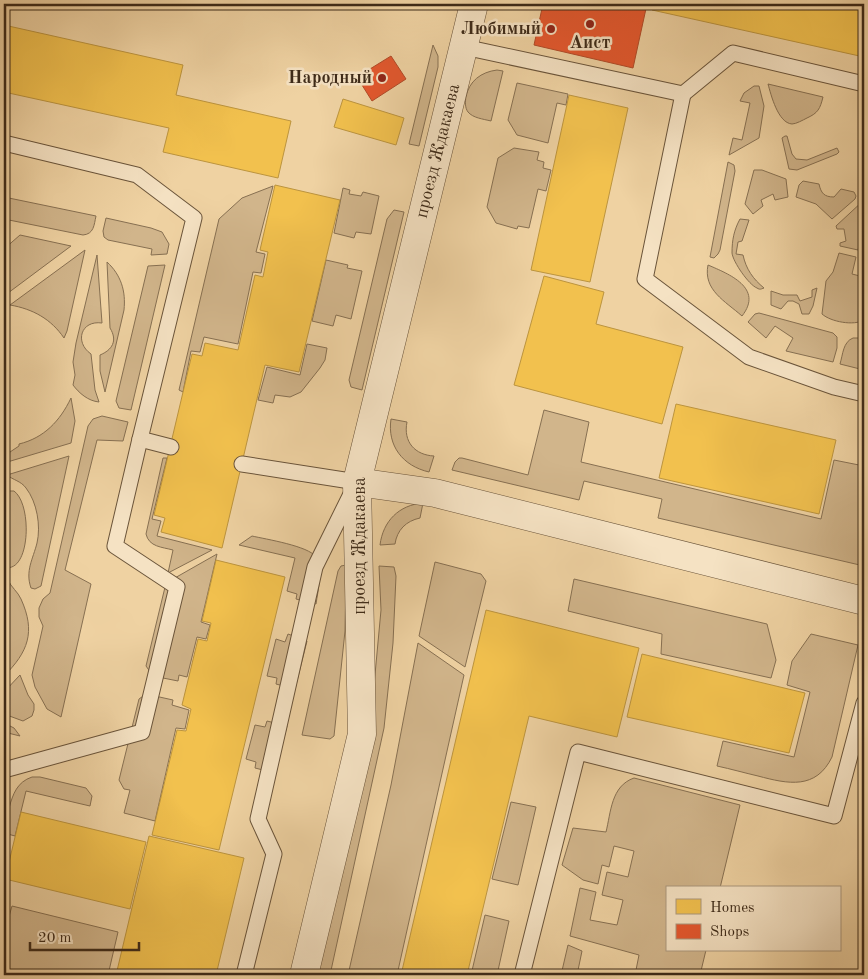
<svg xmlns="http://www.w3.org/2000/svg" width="868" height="979" font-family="'Old Standard TT',serif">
<rect width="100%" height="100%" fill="#efd2a2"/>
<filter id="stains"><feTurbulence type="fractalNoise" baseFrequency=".004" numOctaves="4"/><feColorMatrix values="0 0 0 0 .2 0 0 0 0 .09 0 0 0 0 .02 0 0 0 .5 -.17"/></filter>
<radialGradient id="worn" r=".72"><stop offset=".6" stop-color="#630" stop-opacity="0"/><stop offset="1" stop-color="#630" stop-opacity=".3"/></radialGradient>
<g fill="#d1b58b" stroke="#877052">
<path d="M 433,45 L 438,56 L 438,67 L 419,146 L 409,144 Z"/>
<path d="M 497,70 L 503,71 L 491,121 C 483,119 473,118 468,112 C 465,108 465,102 466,97 C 469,81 481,72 497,70 Z"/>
<path d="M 517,83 L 568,94 L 566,105 L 557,103 L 548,143 L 517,135 L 508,120 Z"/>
<path d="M 768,84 L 823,97 C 820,109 818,113 807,118 C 803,120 796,124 792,124 C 778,123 771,95 768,84 Z"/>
<path d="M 754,86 L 759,86 L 764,106 L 759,138 L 729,155 L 733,138 L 742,140 L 750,103 L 740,101 L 744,93 Z"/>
<path d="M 785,136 L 787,136 L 792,154 L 796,159 L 807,160 L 837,148 L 839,152 L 837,154 L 797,170 L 789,169 L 782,138 Z"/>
<path d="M 514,148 L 539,152 L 537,160 L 544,162 L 543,168 L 551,170 L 546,191 L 538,189 L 529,228 L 518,226 L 517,229 L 496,223 L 487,207 L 498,158 Z"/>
<path d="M 728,162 L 734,165 L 735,171 L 720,250 L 718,254 L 714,258 L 710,257 Z"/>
<path d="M 754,170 L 762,170 L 786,179 L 788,197 L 775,200 L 773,194 L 761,200 L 763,206 L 753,214 L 745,204 Z"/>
<path d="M 803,181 L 819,184 C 821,193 824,197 834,197 L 841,189 L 854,192 L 856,196 L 855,199 L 832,219 L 816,204 L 796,197 L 799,185 Z"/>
<path d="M 273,186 L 256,252 L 265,254 L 261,273 L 253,272 L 238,344 L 204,337 L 200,352 L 191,351 L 183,392 L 179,390 L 219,219 L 242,198 Z"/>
<path d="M 343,188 L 350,190 L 349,194 L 361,196 L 363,192 L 379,196 L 371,234 L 356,232 L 354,238 L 334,233 Z"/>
<path d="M 4,197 L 96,216 C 94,225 94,234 83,235 L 4,219 Z"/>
<path d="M 864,200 L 864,223 L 858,250 L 840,246 L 840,243 L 846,241 L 844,229 L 837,229 L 836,226 Z"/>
<path d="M 394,210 L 404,212 L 362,390 L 351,387 L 349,380 L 387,219 Z"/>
<path d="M 106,218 L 151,228 L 162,232 L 169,244 L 167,254 L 151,255 L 152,249 L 108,240 L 104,237 L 103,231 Z"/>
<path d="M 740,219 L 749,220 L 742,241 L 738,242 L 736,254 L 743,255 C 746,269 753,279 764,288 C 761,289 760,290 757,288 C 749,285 733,262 732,253 C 732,240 734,230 740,219 Z"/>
<path d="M 20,235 L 71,246 L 4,296 L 4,249 Z"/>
<path d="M 85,250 L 67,331 L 64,338 C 51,319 33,309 10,305 Z"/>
<path d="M 839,253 L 856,257 L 852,274 L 864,277 L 864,320 C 854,326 831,322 822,314 L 826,281 L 833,272 Z"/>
<path d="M 97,255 L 102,323 C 81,320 74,342 91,354 L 95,390 L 99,402 C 88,401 79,393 73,385 L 75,375 L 73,362 L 76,343 Z"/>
<path d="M 326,260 L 348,265 L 347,268 L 362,271 L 351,319 L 336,315 L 333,326 L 312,321 Z"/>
<path d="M 107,262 C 121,275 126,291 124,310 L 105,392 L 100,371 L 100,355 C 112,350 118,341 110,328 Z"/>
<path d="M 165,265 L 131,410 L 119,408 L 116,401 L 148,266 Z"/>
<path d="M 708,265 C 729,274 764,288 742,316 C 725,301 703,290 708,265 Z"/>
<path d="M 817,288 L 813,306 L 809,314 L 802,314 L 799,304 L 793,301 L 788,301 L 781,309 L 771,305 L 771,291 L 783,295 L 797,295 L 800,301 L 812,297 L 812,290 Z"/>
<path d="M 759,313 L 833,333 L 837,337 L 837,348 L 833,362 L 786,351 L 793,338 L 775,326 L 766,338 L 748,322 L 755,314 Z"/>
<path d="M 853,338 L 864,338 L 864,370 L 840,364 C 843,354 843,342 853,338 Z"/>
<path d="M 307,344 L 327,348 L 325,360 L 320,368 L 301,392 L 290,397 L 275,395 L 273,403 L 258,400 L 267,367 L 300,375 Z"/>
<path d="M 71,398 L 75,421 L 71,443 L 4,463 L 4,460 L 10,452 L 19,446 L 19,444 C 44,438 60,421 71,398 Z"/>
<path d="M 544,410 L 589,422 L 581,462 L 821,519 L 834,460 L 864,466 L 864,566 L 658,518 L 662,499 L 584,481 L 579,500 L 452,470 L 455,462 L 459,458 L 462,458 L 528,475 Z"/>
<path d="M 102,416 L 128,422 L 123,441 L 97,440 L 65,570 L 91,584 L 61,717 L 47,709 L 35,687 L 32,675 L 43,626 L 39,617 L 39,608 L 43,599 L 50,593 L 88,426 L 93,419 Z"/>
<path d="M 391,419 L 407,422 C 403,442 415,455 434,456 L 429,472 C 403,466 387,446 391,419 Z"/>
<path d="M 69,456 L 41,586 L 35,589 L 31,588 C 25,571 33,559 37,543 C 41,526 37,502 26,488 C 21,481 13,480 7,475 Z"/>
<path d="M 163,458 L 167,458 L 152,519 L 161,521 L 157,536 L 212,550 L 168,573 L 173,550 C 162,547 149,547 146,534 Z"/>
<path d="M 7,491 L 14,491 C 33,505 30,575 4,567 L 4,493 Z"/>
<path d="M 423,503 L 420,518 C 406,521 397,530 395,544 L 380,545 C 383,521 399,505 423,503 Z"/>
<path d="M 252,536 C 265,539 309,546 316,557 C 323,571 318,590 316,604 L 296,599 L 297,594 L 287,591 L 295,558 L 239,545 Z"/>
<path d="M 217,554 L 201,622 L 210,625 L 206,639 L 197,637 L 187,677 L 179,675 L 178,681 L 153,676 L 146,666 L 166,583 Z"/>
<path d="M 435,562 L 481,574 L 486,581 L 465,667 L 419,636 Z"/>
<path d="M 346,565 L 345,631 L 334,736 L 330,739 L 302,735 L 338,571 L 341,566 Z"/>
<path d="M 379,566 L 394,567 L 396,576 L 393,643 L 384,728 L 330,975 L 315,975 L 372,707 L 381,610 Z"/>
<path d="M 574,579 L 767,624 L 776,660 L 771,678 L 661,654 L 662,634 L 568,611 Z"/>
<path d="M 8,580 C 11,587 18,592 21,599 C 36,632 28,652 4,676 L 4,584 Z"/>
<path d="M 288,634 L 307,641 L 295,689 L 276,684 L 277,678 L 267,676 L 276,639 L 285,642 Z"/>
<path d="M 811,634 L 858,645 L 832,757 C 816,790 788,784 758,776 C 745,773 731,769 717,766 L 723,741 L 794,757 L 810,692 L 787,685 L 792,661 Z"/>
<path d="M 418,643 L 464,675 L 397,975 L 348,975 L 391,785 Z"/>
<path d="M 20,675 L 28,695 L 34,704 L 34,710 L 32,716 L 23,721 L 4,714 L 4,692 Z"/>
<path d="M 146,694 L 173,700 L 172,705 L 189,710 L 185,729 L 176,728 L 155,821 L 124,813 L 130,790 L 124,789 L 119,780 L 139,699 Z"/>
<path d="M 267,721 L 287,726 L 275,773 L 255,768 L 256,762 L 246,759 L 255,725 L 265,727 Z"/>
<path d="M 4,723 L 14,728 L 20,736 L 4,732 Z"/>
<path d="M 32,777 L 40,777 L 86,788 L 92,796 L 90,806 L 26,791 L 15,836 L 4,833 L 4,807 L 9,808 C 13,794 17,782 32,777 Z"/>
<path d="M 634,778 L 740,805 L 720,888 L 667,888 L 667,950 L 706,950 L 700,975 L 635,975 L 639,955 L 570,936 L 580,888 L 596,892 L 590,920 L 617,925 L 623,900 L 602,895 L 607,872 L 628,877 L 634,851 L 614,846 L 609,867 L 602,865 L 598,884 L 583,880 L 562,865 L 573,828 L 606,832 C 611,812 611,786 634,778 Z"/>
<path d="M 511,802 L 536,807 L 518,885 L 492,879 Z"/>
<path d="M 12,906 L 118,932 L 108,975 L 4,975 L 4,919 L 8,920 Z"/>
<path d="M 485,915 L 509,921 L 497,975 L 471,975 Z"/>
<path d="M 568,945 L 582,951 L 577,975 L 561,975 Z"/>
</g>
<g fill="#f2c14e" stroke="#bc943e">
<path d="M 654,4 L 864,4 L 864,57 L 652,10 Z"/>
<path d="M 4,25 L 183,65 L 176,95 L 291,121 L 278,178 L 163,152 L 169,128 L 4,92 Z"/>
<path d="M 569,95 L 628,108 L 590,282 L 531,270 Z"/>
<path d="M 343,99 L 404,118 L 396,145 L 334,127 Z"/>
<path d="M 275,185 L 340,200 L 299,372 L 265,365 L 222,548 L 161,532 L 165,518 L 154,515 L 192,354 L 202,356 L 205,343 L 238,350 L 255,275 L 263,277 L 268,252 L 260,250 Z"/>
<path d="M 544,276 L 604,292 L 596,324 L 683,347 L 662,424 L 514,385 Z"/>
<path d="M 676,404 L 836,440 L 819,514 L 659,478 Z"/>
<path d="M 216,560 L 285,577 L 219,850 L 152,835 L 177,730 L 186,731 L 191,709 L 182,705 L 198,639 L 207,641 L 211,623 L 202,621 Z"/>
<path d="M 486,610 L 639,648 L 617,737 L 529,716 L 467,975 L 401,975 Z"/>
<path d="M 642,654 L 805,693 L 789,753 L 627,717 Z"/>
<path d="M 21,812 L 146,842 L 130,909 L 5,879 Z"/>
<path d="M 149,836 L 244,858 L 216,975 L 116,975 Z"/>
</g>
<g fill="#e4572e" stroke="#b24a27">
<path d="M 543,4 L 647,4 L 633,68 L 534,45 Z"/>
<path d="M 391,56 L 406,79 L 372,101 L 357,77 Z"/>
</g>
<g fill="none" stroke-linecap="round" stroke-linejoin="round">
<g stroke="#6a543a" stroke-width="17">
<g id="lane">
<path d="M 464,47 L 683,94 L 733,53 L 864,84"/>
<path d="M 683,94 L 645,279 L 749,357 L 834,387 L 864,394"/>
<path d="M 4,143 L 137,175 L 194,218 L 140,439 L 171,447"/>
<path d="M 242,464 L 357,482 L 315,567 L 258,819 L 274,854 L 244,975"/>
<path d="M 4,770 L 142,732 L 177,587 L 115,546 L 140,439"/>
<path d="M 522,975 L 578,752 L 834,816 L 864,703"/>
</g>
</g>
<g stroke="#6a543a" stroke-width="29">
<g id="street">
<path d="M 357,482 L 435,493 L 864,601"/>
<path d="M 304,975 L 362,734 L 357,482 L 474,4"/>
</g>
</g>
<use href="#lane" stroke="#f5e2c3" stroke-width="15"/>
<use href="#street" stroke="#f5e2c3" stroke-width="28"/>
</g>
<g fill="#8f2418" stroke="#f5e2c3" stroke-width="2">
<circle cx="590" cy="24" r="5"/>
<circle cx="551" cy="29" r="5"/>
<circle cx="382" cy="78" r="5"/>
</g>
<g text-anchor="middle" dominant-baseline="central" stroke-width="5" stroke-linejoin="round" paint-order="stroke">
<g font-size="18" font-weight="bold" fill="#3d2a18" stroke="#f5e2c3" text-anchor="end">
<text x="541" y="29">Любимый</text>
<text x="590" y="43" text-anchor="middle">Аист</text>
<text x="372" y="78">Народный</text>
</g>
<g font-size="18" fill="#3d2a18" stroke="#f5e2c3">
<text transform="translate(438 151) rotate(-76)">проезд Ждакаева</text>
<text transform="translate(360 546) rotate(-90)">проезд Ждакаева</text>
</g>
</g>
<rect width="868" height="979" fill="none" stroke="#efd2a2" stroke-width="20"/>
<rect x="5" y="5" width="858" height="969" fill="none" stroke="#3d2a18" stroke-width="2.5"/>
<rect x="10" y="10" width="848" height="959" fill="none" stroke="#3d2a18"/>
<rect x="666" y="886" width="175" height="65" fill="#f5e2c3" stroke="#ab987f"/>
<rect x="676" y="899" width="25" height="15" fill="#f2c14e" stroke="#ab987f"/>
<text x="710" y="912" font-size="15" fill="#3d2a18">Homes</text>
<rect x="676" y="924" width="25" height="15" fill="#e4572e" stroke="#ab987f"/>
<text x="710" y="936" font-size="15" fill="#3d2a18">Shops</text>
<path d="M30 942v8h109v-8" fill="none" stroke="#3d2a18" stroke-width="2.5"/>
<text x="38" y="942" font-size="15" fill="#3d2a18" stroke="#f5e2c3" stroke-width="4" paint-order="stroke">20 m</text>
<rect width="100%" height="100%" filter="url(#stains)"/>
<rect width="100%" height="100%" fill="url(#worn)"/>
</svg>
